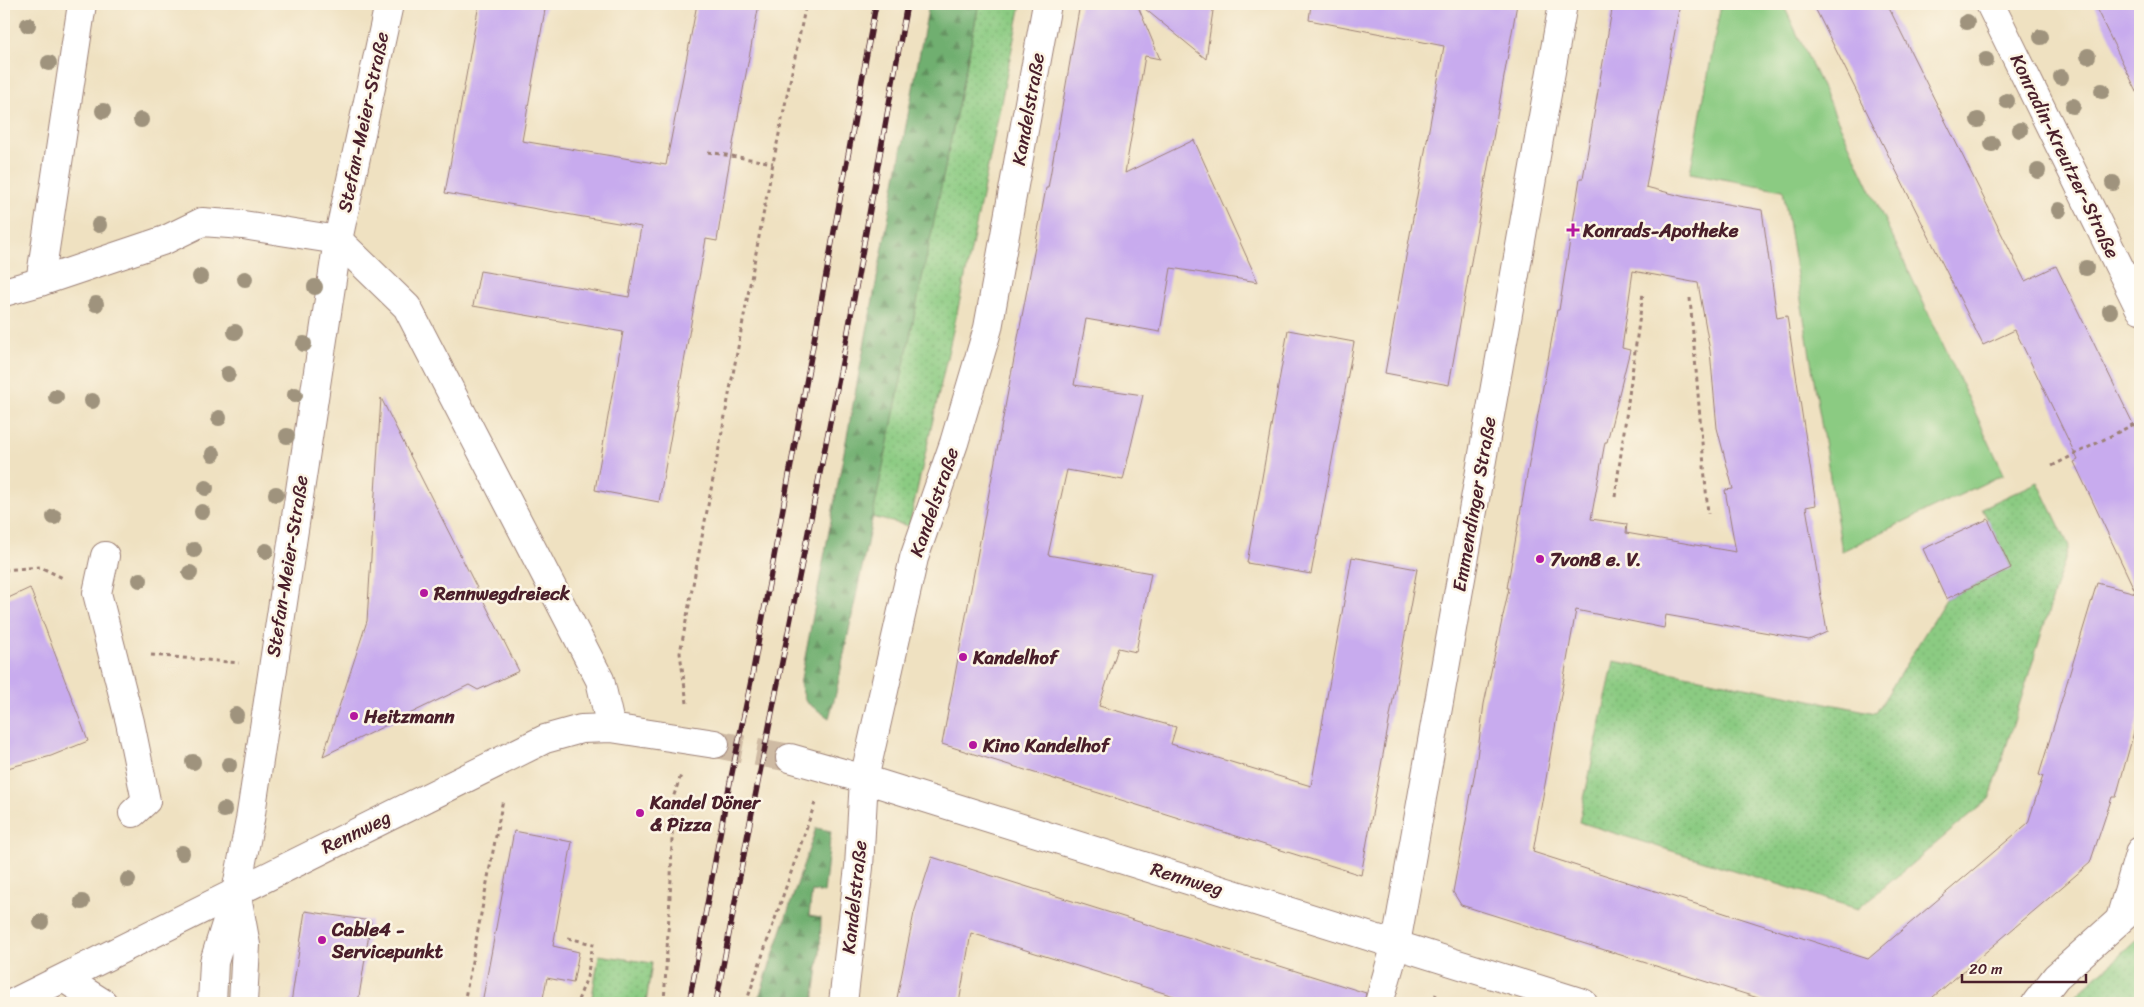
<svg xmlns="http://www.w3.org/2000/svg" width="2144" height="1007" font-family="Sriracha,sans-serif">
<defs>
<pattern id="grass-dots" width="8" height="8" patternUnits="userSpaceOnUse" patternTransform="scale(1.25)"><rect width="8" height="8" fill="#8bcb82"/><path d="M2 2h.1M6 6h.1" fill="none" stroke="#79ae70" stroke-width="1.8" stroke-linecap="round"/></pattern>
<pattern id="forest-firs" width="22" height="20" patternUnits="userSpaceOnUse" patternTransform="scale(1.25)"><rect width="22" height="20" fill="#70af70"/><path d="M5 1l3.5 6h-7zM16 11l3.5 6h-7z" fill="#5e8e5c"/></pattern>
</defs>
<rect width="100%" height="100%" fill="#fcf5e5"/>
<filter id="ink" filterUnits="userSpaceOnUse"><feTurbulence type="fractalNoise" baseFrequency=".02" numOctaves="2"/><feDisplacementMap in="SourceGraphic" scale="10" xChannelSelector="R" yChannelSelector="G"/><feConvolveMatrix kernelMatrix="1 2 1 2 8 2 1 2 1" color-interpolation-filters="sRGB"/></filter>
<filter id="wash" filterUnits="userSpaceOnUse"><feTurbulence type="fractalNoise" baseFrequency=".0096" numOctaves="4" result="noise"/><feDisplacementMap in="SourceGraphic" scale="20" xChannelSelector="R" yChannelSelector="G"/><feGaussianBlur stdDeviation="1.12" result="paint"/><feColorMatrix in="noise" values="0 0 0 0 0 0 0 0 0 0 0 0 0 0 0 0 0 1.4 0 .05"/><feComposite in="paint" operator="in"/></filter>
<g filter="url(#wash)">
<rect width="100%" height="100%" fill="#efe1c1"/>
<g fill="url(#grass-dots)" stroke="#6a7556">
<path d="M 979,4 L 1021,4 L 970,255 L 909,526 L 871,517 Z"/>
<path d="M 2038,482 L 2069,546 L 1990,798 L 1858,909 L 1579,822 L 1614,661 L 1876,713 L 1946,599 L 2011,568 L 1982,508 Z"/>
<path d="M 2140,937 L 2140,1003 L 2067,1003 Z"/>
<path d="M 599,955 L 652,963 L 646,1003 L 591,1003 Z"/>
</g>
<g fill="url(#forest-firs)" stroke="#5d674e">
<path d="M 929,4 L 979,4 L 836,693 L 829,718 L 806,702 L 800,684 Z"/>
<path d="M 816,828 L 831,831 L 824,893 L 812,891 L 809,916 L 821,918 L 820,953 L 813,1003 L 757,1003 Z"/>
</g>
<path fill="#8bcb82" stroke="#6a7556" d="M 1721,4 L 1783,4 L 2004,474 L 1842,551 L 1783,190 L 1690,173 Z"/>
<g id="blocks">
<g fill="#c8abee" fill-rule="evenodd">
<path d="M 479,4 L 546,4 L 522,141 L 666,165 L 697,4 L 759,4 L 727,176 L 717,241 L 706,239 L 659,502 L 595,490 L 623,332 L 473,306 L 480,271 L 629,297 L 641,227 L 445,193 Z"/>
<path d="M 1080,4 L 1137,4 L 1160,59 L 1145,56 L 1125,173 L 1194,140 L 1258,282 L 1171,268 L 1160,332 L 1086,319 L 1074,385 L 1143,395 L 1123,480 L 1067,470 L 1048,555 L 1151,573 L 1136,652 L 1118,648 L 1099,706 L 1176,727 L 1171,744 L 1311,786 L 1352,557 L 1417,569 L 1361,875 L 942,744 L 1046,188 L 1048,188 Z"/>
<path d="M 1139,4 L 1214,4 L 1206,59 Z"/>
<path d="M 1311,4 L 1517,4 L 1449,385 L 1385,373 L 1444,46 L 1309,20 Z"/>
<path d="M 1613,4 L 1680,4 L 1646,187 L 1685,197 L 1762,210 L 1777,318 L 1787,316 L 1816,505 L 1806,507 L 1827,632 L 1809,640 L 1666,615 L 1664,628 L 1576,610 L 1533,852 L 1868,959 L 2028,823 L 2043,776 L 2039,775 L 2097,583 L 2136,593 L 2074,462 L 2078,460 L 2015,330 L 1983,345 L 1813,4 L 1887,4 L 2025,281 L 2056,266 L 2140,438 L 2140,710 L 2116,797 L 2112,797 L 2090,863 L 1926,1003 L 1774,1003 L 1461,905 L 1453,892 L 1475,772 L 1484,704 L 1509,588 L 1507,588 L 1530,458 L 1557,310 L 1559,310 L 1580,178 L 1583,178 ZM 1633,271 L 1698,283 L 1710,351 L 1717,428 L 1733,489 L 1725,490 L 1736,552 L 1626,533 L 1627,524 L 1591,519 L 1605,442 L 1607,442 L 1630,350 L 1622,348 Z"/>
<path d="M 2094,4 L 2140,4 L 2140,98 Z"/>
<path d="M 1288,330 L 1354,342 L 1311,574 L 1247,563 Z"/>
<path d="M 381,398 L 519,671 L 478,690 L 469,685 L 323,756 L 367,621 Z"/>
<path d="M 1988,519 L 2011,568 L 1946,599 L 1923,549 Z"/>
<path d="M 30,588 L 88,741 L 51,756 L 4,769 L 4,600 Z"/>
<path d="M 514,831 L 572,842 L 553,946 L 579,952 L 573,983 L 547,978 L 542,1003 L 482,1003 Z"/>
<path d="M 932,857 L 1366,993 L 1364,1003 L 1196,1003 L 971,933 L 959,1003 L 896,1003 L 914,913 Z"/>
<path d="M 305,911 L 371,921 L 358,1003 L 291,1003 Z"/>
</g>
</g>
</g>
<g filter="url(#ink)">
<use href="#blocks" fill-opacity="0" stroke="#9c8076" stroke-width="1"/>
<g fill="none" stroke-linecap="round" stroke-linejoin="round">
<path stroke="#cebaa3" stroke-width="28" stroke-dasharray="28 14" stroke-linecap="butt" d="M 715,744 L 790,758"/>
<g stroke="#9c8076" stroke-width="30">
<g id="minor">
<path d="M 1990,4 L 2140,309"/>
<path d="M 40,282 L 82,4"/>
<path d="M 4,292 L 40,282 L 165,240 L 202,222 L 243,225 L 338,240 L 407,307 L 600,680 L 611,728"/>
<path d="M 105,556 L 97,593 L 130,722 L 146,801 L 133,813"/>
<path d="M 790,758 L 864,779 L 1583,1003"/>
<path d="M 2120,919 L 2140,851"/>
<path d="M 65,979 L 103,1003"/>
<path d="M 13,1003 L 545,739 L 581,729 L 611,728 L 715,744"/>
<path d="M 843,1003 L 859,867 L 864,779 L 914,558 L 954,443 L 988,328 L 1047,4"/>
<path d="M 1379,1003 L 1396,944 L 1563,4"/>
<path d="M 2036,1003 L 2056,977 L 2140,902"/>
</g>
</g>
<g stroke="#9c8076" stroke-width="30">
<g id="major">
<path d="M 237,896 L 246,945 L 243,1003"/>
<path d="M 212,1003 L 214,962 L 236,892 L 250,820 L 338,240 L 389,4"/>
</g>
</g>
<g stroke="#9c8076" stroke-width="3" stroke-dasharray="4 4" stroke-linecap="butt">
<path d="M 708,152 L 773,163"/>
<path d="M 1690,298 L 1708,514"/>
<path d="M 2052,466 L 2140,421"/>
<path d="M 1615,497 L 1643,293"/>
<path d="M 4,536 L 8,518"/>
<path d="M 4,570 L 40,567 L 63,578"/>
<path d="M 151,655 L 239,663"/>
<path d="M 687,703 L 680,653 L 773,163 L 806,4"/>
<path d="M 568,938 L 593,944 L 587,977 L 577,1003"/>
<path d="M 464,1003 L 503,799"/>
<path d="M 664,1003 L 671,879 L 673,798 L 681,775"/>
<path d="M 746,1003 L 815,803"/>
<path d="M 1433,1003 L 1436,994"/>
</g>
<use href="#minor" stroke="#fff" stroke-width="28"/>
<use href="#major" stroke="#fff" stroke-width="28"/>
<g stroke="#4a1f2b" stroke-width="5.5">
<g id="rail">
<path d="M 689,1003 L 724,812 L 752,676 L 876,4"/>
<path d="M 716,1003 L 751,817 L 845,348 L 907,4"/>
</g>
</g>
<use href="#rail" stroke="#fcf5e5" stroke-width="4" stroke-dasharray="11" stroke-linecap="butt"/>
</g>
<g fill="#9f937d">
<circle cx="1967" cy="22" r="8"/>
<circle cx="28" cy="25" r="8"/>
<circle cx="2041" cy="37" r="8"/>
<circle cx="2088" cy="56" r="8"/>
<circle cx="1986" cy="60" r="8"/>
<circle cx="49" cy="63" r="8"/>
<circle cx="2061" cy="77" r="8"/>
<circle cx="2102" cy="91" r="8"/>
<circle cx="2007" cy="101" r="8"/>
<circle cx="2073" cy="106" r="8"/>
<circle cx="103" cy="111" r="8"/>
<circle cx="141" cy="120" r="8"/>
<circle cx="1978" cy="120" r="8"/>
<circle cx="2020" cy="130" r="8"/>
<circle cx="1992" cy="144" r="8"/>
<circle cx="2038" cy="171" r="8"/>
<circle cx="2113" cy="183" r="8"/>
<circle cx="2059" cy="210" r="8"/>
<circle cx="99" cy="225" r="8"/>
<circle cx="2086" cy="268" r="8"/>
<circle cx="200" cy="277" r="8"/>
<circle cx="245" cy="279" r="8"/>
<circle cx="315" cy="287" r="8"/>
<circle cx="96" cy="304" r="8"/>
<circle cx="2110" cy="311" r="8"/>
<circle cx="235" cy="332" r="8"/>
<circle cx="304" cy="344" r="8"/>
<circle cx="228" cy="374" r="8"/>
<circle cx="295" cy="395" r="8"/>
<circle cx="56" cy="397" r="8"/>
<circle cx="92" cy="401" r="8"/>
<circle cx="219" cy="418" r="8"/>
<circle cx="287" cy="436" r="8"/>
<circle cx="213" cy="454" r="8"/>
<circle cx="206" cy="488" r="8"/>
<circle cx="276" cy="494" r="8"/>
<circle cx="202" cy="512" r="8"/>
<circle cx="54" cy="517" r="8"/>
<circle cx="194" cy="550" r="8"/>
<circle cx="266" cy="551" r="8"/>
<circle cx="190" cy="573" r="8"/>
<circle cx="140" cy="580" r="8"/>
<circle cx="236" cy="715" r="8"/>
<circle cx="193" cy="762" r="8"/>
<circle cx="229" cy="765" r="8"/>
<circle cx="224" cy="810" r="8"/>
<circle cx="182" cy="853" r="8"/>
<circle cx="128" cy="880" r="8"/>
<circle cx="82" cy="902" r="8"/>
<circle cx="41" cy="922" r="8"/>
</g>
</g>
<g fill="#b5179e" stroke="#fcf5e5" stroke-width="2">
<path d="M1570.5 222.5h5v5h5v5h-5v5h-5v-5h-5v-5h5z"/>
<circle cx="1540" cy="559" r="5"/>
<circle cx="424" cy="593" r="5"/>
<circle cx="963" cy="657" r="5"/>
<circle cx="354" cy="716" r="5"/>
<circle cx="973" cy="745" r="5"/>
<circle cx="640" cy="813" r="5"/>
<circle cx="322" cy="940" r="5"/>
</g>
<g text-anchor="middle" dominant-baseline="central" stroke-width="5" stroke-linejoin="round" paint-order="stroke">
<g font-size="19" fill="#4a1f2b" stroke="#fcf5e5">
<text transform="translate(1028 109) rotate(-80)">Kandelstraße</text>
<text transform="translate(363 122) rotate(-78)">Stefan-Meier-Straße</text>
<text transform="translate(2065 156) rotate(64)">Konradin-Kreutzer-Straße</text>
<text transform="translate(934 502) rotate(-71)">Kandelstraße</text>
<text transform="translate(1474 504) rotate(-80)">Emmendinger Straße</text>
<text transform="translate(287 566) rotate(-81)">Stefan-Meier-Straße</text>
<text transform="translate(356 832) rotate(-26)">Rennweg</text>
<text transform="translate(1187 879) rotate(17)">Rennweg</text>
<text transform="translate(854 897) rotate(-84)">Kandelstraße</text>
</g>
<g font-size="19" font-weight="bold" fill="#4a1f2b" stroke="#fcf5e5" text-anchor="start">
<text x="1583" y="230">Konrads-Apotheke</text>
<text x="1550" y="559">7von8 e. V.</text>
<text x="434" y="593">Rennwegdreieck</text>
<text x="973" y="657">Kandelhof</text>
<text x="364" y="716">Heitzmann</text>
<text x="983" y="745">Kino Kandelhof</text>
<text x="650" y="802">Kandel Döner<tspan x="650" dy="22">&amp; Pizza</tspan></text>
<text x="332" y="929">Cable4 -<tspan x="332" dy="22">Servicepunkt</tspan></text>
</g>
</g>
<rect width="2144" height="1007" fill="none" stroke="#fcf5e5" stroke-width="20"/>
<path d="M1962 974v8h124v-8" fill="none" stroke="#4a1f2b" stroke-width="2.5"/>
<text x="1969" y="974" font-size="15" fill="#4a1f2b" stroke="#fcf5e5" stroke-width="4" paint-order="stroke">20 m</text>
</svg>
